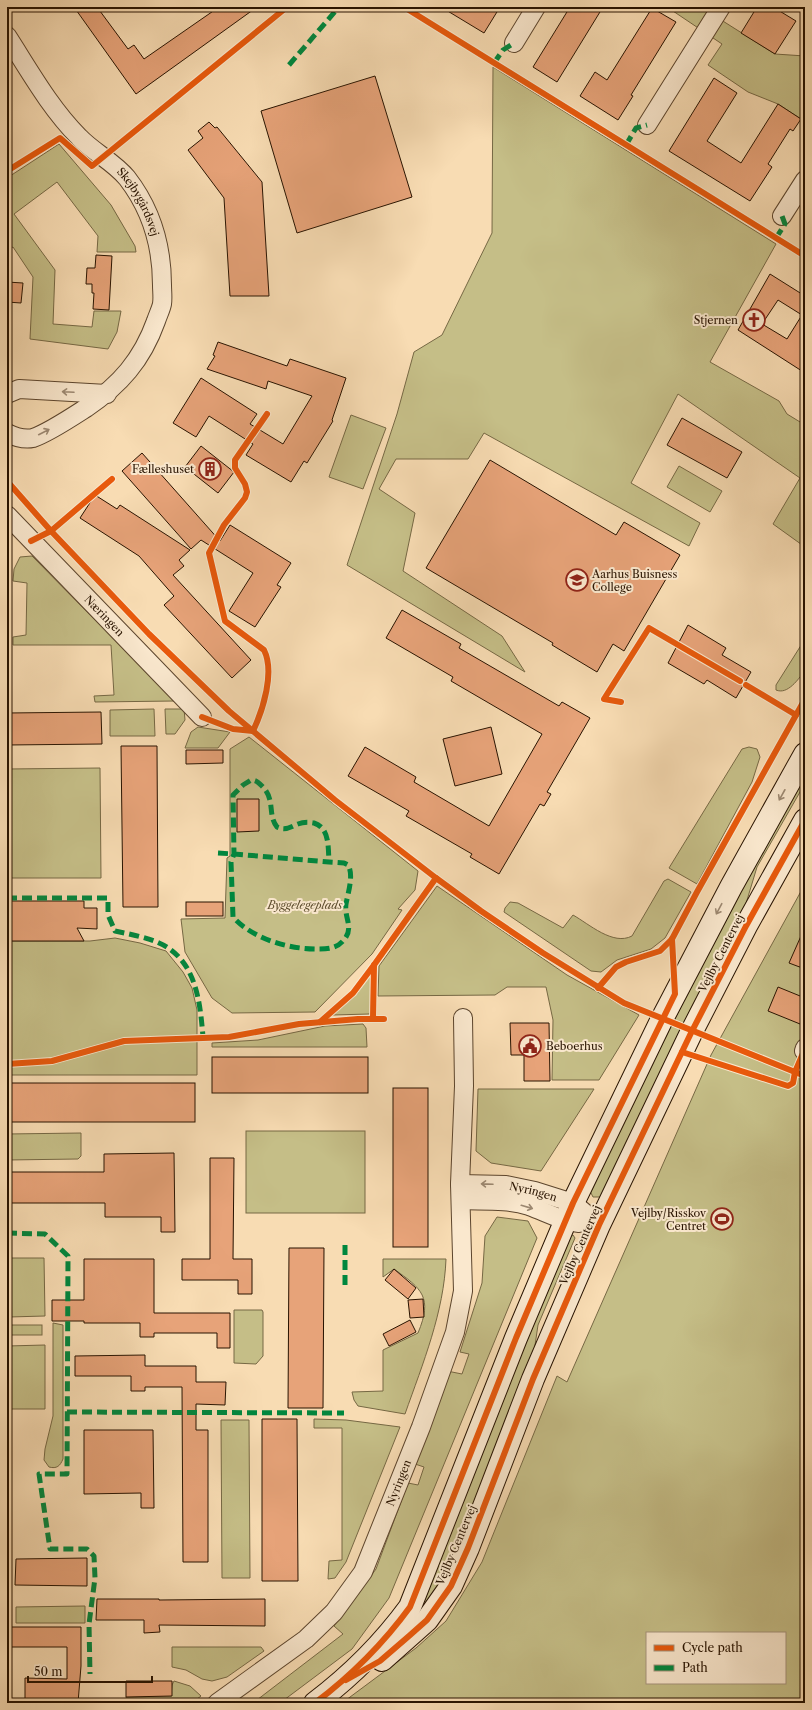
<svg xmlns="http://www.w3.org/2000/svg" width="812" height="1710" font-family="'Libre Caslon Text',serif">
<rect width="100%" height="100%" fill="#f8dcb3"/>
<filter id="stains"><feTurbulence type="fractalNoise" baseFrequency=".005" numOctaves="4"/><feColorMatrix values="0 0 0 0 .2 0 0 0 0 .09 0 0 0 0 .02 0 0 0 .5 -.17"/></filter>
<radialGradient id="worn" r=".72"><stop offset=".6" stop-color="#630" stop-opacity="0"/><stop offset="1" stop-color="#630" stop-opacity=".3"/></radialGradient>
<g fill="#c5be87" stroke="#766844" fill-rule="evenodd">
<path d="M 667,7 L 709,7 L 707,11 L 775,54 L 805,56 L 805,117 L 801,119 L 778,104 L 748,92 L 708,65 L 722,44 Z"/>
<path d="M 493,67 L 776,244 L 710,362 L 779,401 L 787,414 L 805,425 L 805,547 L 773,524 L 800,478 L 678,394 L 631,483 L 700,523 L 689,546 L 484,433 L 468,459 L 396,459 L 379,489 L 415,513 L 403,571 L 502,636 L 525,672 L 347,565 L 397,414 L 414,352 L 442,335 L 492,233 Z"/>
<path d="M 59,144 L 111,205 L 135,246 L 136,252 L 97,252 L 98,236 L 57,182 L 14,214 L 55,270 L 53,324 L 92,327 L 94,311 L 121,311 L 117,332 L 108,349 L 30,339 L 33,277 L 13,247 L 7,250 L 7,178 Z"/>
<path d="M 351,415 L 386,428 L 363,489 L 329,477 Z"/>
<path d="M 679,466 L 722,491 L 710,512 L 667,487 Z"/>
<path d="M 32,556 L 175,701 L 95,702 L 94,696 L 114,695 L 111,645 L 13,645 L 13,637 L 26,635 L 27,583 L 13,581 L 14,569 L 20,557 Z"/>
<path d="M 805,639 L 805,671 C 798,679 788,695 776,690 L 776,685 Z"/>
<path d="M 154,709 L 155,736 L 110,736 L 110,710 Z"/>
<path d="M 165,709 L 184,709 L 185,720 L 175,734 L 166,734 Z"/>
<path d="M 198,727 L 230,732 L 218,748 L 185,748 L 191,732 Z"/>
<path d="M 249,737 L 418,871 L 415,890 L 398,909 L 402,910 L 372,954 L 315,1012 L 232,1013 L 212,998 L 185,952 L 181,919 L 225,918 L 227,858 L 230,856 L 230,749 Z"/>
<path d="M 749,747 L 757,749 L 760,757 L 752,782 L 697,884 L 669,868 L 742,749 Z"/>
<path d="M 100,768 L 101,878 L 7,878 L 7,769 Z"/>
<path d="M 801,782 L 803,782 L 804,785 L 757,867 L 744,910 L 603,1194 L 600,1197 L 593,1197 L 590,1191 L 620,1125 L 756,860 Z"/>
<path d="M 668,879 L 691,892 L 665,938 L 651,949 L 617,960 L 601,972 L 591,971 L 504,912 L 505,908 L 510,902 L 518,903 L 563,928 L 573,915 C 589,924 613,946 632,936 L 664,881 Z"/>
<path d="M 805,884 L 805,1703 L 342,1703 L 416,1648 L 446,1621 L 482,1562 L 557,1376 L 567,1382 L 711,1055 ZM 647,1633 L 785,1633 L 785,1683 L 647,1683 Z"/>
<path d="M 437,886 L 567,975 L 639,1015 L 599,1080 L 552,1080 L 553,1020 L 546,987 L 507,987 L 495,995 L 378,996 L 379,966 Z"/>
<path d="M 115,938 L 140,943 L 166,951 L 183,972 L 192,988 L 197,1010 L 197,1075 L 7,1075 L 7,941 L 90,941 Z"/>
<path d="M 371,974 L 371,1011 L 369,1014 L 333,1015 L 356,995 Z"/>
<path d="M 363,1024 L 366,1028 L 367,1047 L 212,1047 L 212,1043 L 258,1040 L 325,1026 Z"/>
<path d="M 478,1089 L 594,1089 L 541,1171 L 491,1163 L 476,1151 Z"/>
<rect x="246" y="1131" width="119" height="82"/>
<path d="M 81,1133 L 81,1156 L 78,1159 L 7,1160 L 7,1134 Z"/>
<path d="M 497,1217 L 528,1221 L 537,1238 L 389,1598 L 352,1649 L 280,1703 L 253,1703 L 343,1634 L 334,1626 L 376,1569 L 408,1483 L 418,1485 L 424,1467 L 412,1463 L 447,1371 L 462,1374 L 469,1354 L 460,1352 L 482,1283 L 485,1236 Z"/>
<path d="M 573,1235 L 575,1238 L 538,1325 L 534,1352 L 455,1552 L 435,1596 L 394,1636 L 507,1382 L 570,1236 Z"/>
<path d="M 8,1258 L 44,1258 L 45,1316 L 9,1317 Z"/>
<path d="M 383,1259 L 446,1259 C 444,1312 423,1363 405,1414 L 358,1406 L 354,1400 L 352,1392 L 383,1391 L 383,1350 L 418,1333 C 433,1297 422,1289 394,1269 L 383,1277 Z"/>
<path d="M 234,1310 L 262,1310 L 263,1312 L 263,1356 L 256,1364 L 234,1363 Z"/>
<path d="M 53,1323 L 63,1325 L 63,1459 C 60,1466 57,1469 49,1467 L 44,1460 L 45,1449 L 53,1416 Z"/>
<rect x="10" y="1325" width="32" height="10"/>
<path d="M 45,1345 L 45,1409 L 7,1409 L 7,1346 Z"/>
<path d="M 314,1419 L 346,1420 L 400,1427 L 346,1562 L 335,1578 L 328,1579 L 329,1561 L 342,1560 L 342,1428 L 314,1428 Z"/>
<path d="M 221,1420 L 249,1420 L 250,1578 L 222,1578 Z"/>
<path d="M 85,1606 L 85,1623 L 16,1623 L 16,1607 Z"/>
<path d="M 172,1647 L 261,1647 L 264,1651 L 227,1677 L 212,1681 L 202,1679 L 186,1670 L 172,1667 Z"/>
<path d="M 174,1681 L 190,1686 L 201,1696 L 192,1703 L 126,1703 L 126,1697 L 171,1696 L 172,1685 Z"/>
</g>
<g fill="#e7a379" stroke="#281300" fill-rule="evenodd">
<path d="M 74,7 L 97,7 L 128,49 L 134,45 L 144,59 L 219,7 L 257,7 L 136,94 Z"/>
<path d="M 441,7 L 500,7 L 484,33 Z"/>
<path d="M 570,7 L 603,7 L 557,82 L 533,67 Z"/>
<path d="M 757,7 L 773,7 L 796,21 L 775,54 L 741,33 Z"/>
<path d="M 652,8 L 676,22 L 631,95 L 633,96 L 618,120 L 580,96 L 595,72 L 607,80 Z"/>
<path d="M 375,76 L 412,197 L 297,233 L 261,111 Z"/>
<path d="M 714,78 L 737,93 L 707,141 L 741,163 L 778,104 L 801,119 L 793,131 L 790,129 L 768,164 L 772,167 L 750,201 L 669,151 Z"/>
<path d="M 209,122 L 215,128 L 217,127 L 262,182 L 269,296 L 230,296 L 224,198 L 188,150 L 203,138 L 198,131 Z"/>
<path d="M 96,255 L 112,256 L 109,310 L 93,309 L 94,293 L 92,293 L 92,284 L 86,284 L 87,268 L 95,268 Z"/>
<path d="M 770,274 L 805,296 L 805,373 L 738,330 ZM 778,300 L 802,315 L 787,339 L 762,324 Z"/>
<path d="M 7,282 L 23,283 L 21,303 L 7,302 Z"/>
<path d="M 218,342 L 287,366 L 290,359 L 346,378 L 332,420 L 333,421 L 307,463 L 304,461 L 291,482 L 246,455 L 253,444 L 209,416 L 196,437 L 173,423 L 201,378 L 257,414 L 250,424 L 283,444 L 312,396 L 268,381 L 266,389 L 207,369 L 215,356 L 213,355 Z"/>
<path d="M 682,418 L 742,452 L 727,478 L 667,445 Z"/>
<path d="M 201,446 L 234,472 L 218,493 L 185,467 Z"/>
<path d="M 142,453 L 220,541 L 230,525 L 291,563 L 277,585 L 281,587 L 255,627 L 229,611 L 253,573 L 201,540 L 191,549 L 122,471 Z"/>
<path d="M 490,460 L 616,535 L 624,522 L 680,555 L 624,651 L 613,644 L 597,672 L 552,645 L 553,643 L 426,568 Z"/>
<path d="M 95,495 L 117,509 L 120,505 L 190,550 L 179,560 L 184,566 L 173,575 L 251,660 L 232,678 L 164,605 L 174,596 L 139,556 L 80,518 Z"/>
<path d="M 402,610 L 461,644 L 459,648 L 559,706 L 562,702 L 590,718 L 547,792 L 551,794 L 544,806 L 540,804 L 499,874 L 470,857 L 472,854 L 406,816 L 409,811 L 348,776 L 365,747 L 416,777 L 414,782 L 489,826 L 542,734 L 451,681 L 453,677 L 386,638 Z"/>
<path d="M 688,625 L 726,648 L 722,655 L 751,672 L 736,698 L 707,680 L 704,684 L 668,663 Z"/>
<path d="M 101,712 L 102,744 L 7,745 L 7,713 Z"/>
<path d="M 491,727 L 502,774 L 455,786 L 443,739 Z"/>
<path d="M 121,746 L 157,746 L 158,907 L 123,907 Z"/>
<path d="M 186,750 L 223,750 L 223,763 L 186,764 Z"/>
<path d="M 237,799 L 259,799 L 259,831 L 237,832 Z"/>
<path d="M 7,901 L 84,901 L 84,908 L 97,908 L 97,929 L 77,928 L 84,941 L 7,941 Z"/>
<rect x="186" y="902" width="37" height="14"/>
<path d="M 805,927 L 805,969 L 789,963 Z"/>
<path d="M 778,987 L 805,998 L 805,1026 L 768,1011 Z"/>
<path d="M 510,1023 L 549,1023 L 550,1081 L 524,1081 L 524,1055 L 511,1055 Z"/>
<rect x="212" y="1057" width="156" height="36"/>
<rect x="7" y="1083" width="188" height="39"/>
<rect x="393" y="1088" width="35" height="159"/>
<path d="M 174,1153 L 175,1232 L 161,1232 L 161,1217 L 105,1217 L 105,1203 L 7,1203 L 7,1172 L 104,1172 L 104,1154 Z"/>
<path d="M 210,1158 L 234,1158 L 233,1259 L 252,1259 L 252,1294 L 238,1294 L 238,1280 L 182,1280 L 182,1259 L 210,1259 Z"/>
<path d="M 289,1248 L 324,1248 L 323,1408 L 288,1408 Z"/>
<path d="M 84,1259 L 154,1259 L 154,1313 L 230,1313 L 230,1348 L 217,1348 L 217,1333 L 154,1333 L 154,1337 L 140,1337 L 140,1323 L 84,1323 L 84,1321 L 52,1321 L 52,1300 L 84,1300 Z"/>
<path d="M 394,1269 L 416,1288 L 408,1299 L 385,1280 Z"/>
<path d="M 423,1299 L 424,1317 L 410,1318 L 408,1300 Z"/>
<path d="M 410,1320 L 416,1332 L 389,1346 L 383,1334 Z"/>
<path d="M 145,1355 L 145,1366 L 196,1366 L 196,1382 L 226,1382 L 225,1405 L 196,1404 L 196,1430 L 208,1430 L 208,1562 L 183,1562 L 182,1387 L 145,1387 L 145,1391 L 131,1391 L 131,1376 L 75,1376 L 75,1356 Z"/>
<path d="M 262,1419 L 297,1419 L 298,1581 L 262,1581 Z"/>
<path d="M 84,1430 L 153,1430 L 154,1508 L 141,1508 L 141,1493 L 84,1494 Z"/>
<path d="M 87,1558 L 87,1586 L 15,1585 L 16,1559 Z"/>
<path d="M 97,1599 L 159,1599 L 159,1600 L 265,1599 L 265,1626 L 159,1625 L 160,1632 L 144,1633 L 144,1620 L 96,1620 Z"/>
<path d="M 11,1627 L 81,1627 L 81,1666 L 78,1703 L 25,1703 L 25,1678 L 67,1679 L 67,1647 L 11,1647 Z"/>
<path d="M 126,1681 L 172,1681 L 172,1696 L 126,1697 Z"/>
</g>
<g fill="none" stroke-linecap="round" stroke-linejoin="round">
<g stroke="#5c452d" stroke-width="20">
<g id="street">
<path id="s1" d="M 7,36 C 29,70 50,108 79,137 C 93,152 114,162 127,178 C 151,209 162,247 162,285 C 162,291 163,298 162,304 C 161,309 158,315 156,321 C 142,360 120,385 86,408 C 72,417 48,433 33,438 C 24,440 15,437 7,433"/>
<path d="M 514,43 L 536,7"/>
<path d="M 647,125 L 721,7"/>
<path d="M 782,216 L 805,180"/>
<path d="M 7,394 L 19,389 L 107,394"/>
<path id="s2" d="M 7,515 L 202,717"/>
<path d="M 804,1051 L 805,1048"/>
<path id="s3" d="M 460,1184 L 506,1185 L 535,1191 L 573,1203 L 599,1225"/>
<path d="M 461,1200 C 483,1201 507,1199 529,1206 C 546,1212 560,1221 579,1223"/>
<path id="s4" d="M 217,1703 L 306,1639 L 334,1612 L 363,1572 L 421,1427 L 455,1332 L 463,1291 L 460,1184 L 464,1086 L 463,1018"/>
</g>
</g>
<g stroke="#281300" stroke-width="24">
<g id="secondary">
<path d="M 382,1660 L 427,1620 L 451,1586 L 468,1548 L 533,1379 L 599,1225 L 691,1033 L 746,926 L 805,820"/>
<path d="M 315,1703 C 352,1675 383,1644 410,1607 L 516,1338 L 573,1203 L 661,1021 L 731,887 L 805,754"/>
</g>
</g>
<use href="#street" stroke="#fae8ce" stroke-width="18"/>
<use href="#secondary" stroke="#fae8ce" stroke-width="22"/>
<g stroke="#00873e" stroke-width="5" stroke-dasharray="10 5" stroke-linecap="butt">
<path d="M 494,63 L 503,50 L 514,43"/>
<path d="M 289,65 L 339,7"/>
<path d="M 626,145 L 636,128 L 647,125"/>
<path d="M 776,238 L 785,224 L 782,216"/>
<path d="M 218,853 L 234,854 L 329,862 L 344,863 L 348,865 C 354,875 348,893 346,904 C 344,919 355,928 343,941 C 336,949 326,949 317,949 C 288,949 253,939 233,917 L 231,862 L 234,854 L 233,795 L 243,785 L 251,780 C 256,780 258,782 262,786 C 276,800 267,814 277,827 C 286,831 290,827 298,824 C 303,822 309,822 314,823 C 330,828 328,848 329,862"/>
<path d="M 7,898 L 108,898 L 108,915 L 115,931 C 129,934 144,937 157,942 C 196,958 200,1001 203,1037"/>
<path d="M 7,1233 L 45,1234 L 68,1256 L 67,1474 L 39,1474 L 50,1549 L 87,1549 L 94,1556 L 95,1578 L 89,1624 L 90,1674"/>
<path d="M 345,1245 L 345,1286"/>
<path d="M 67,1412 L 344,1413"/>
</g>
<g stroke="#fae8ce" stroke-width="8">
<g id="cycleway">
<path d="M 404,7 L 805,256"/>
<path d="M 7,171 L 60,138 L 92,166 L 287,7"/>
<path d="M 7,481 L 51,531 L 149,634 L 229,711 L 335,800 L 436,878 L 481,911 L 543,953 L 624,1003 L 805,1076"/>
<path d="M 31,541 L 51,531 L 112,479"/>
<path d="M 746,685 L 796,715"/>
<path d="M 621,702 L 604,699 L 649,628 L 740,681"/>
<path d="M 202,717 L 233,729 L 253,731 C 263,710 275,672 264,650 L 225,621 L 209,553 L 224,525 L 245,498 L 247,492 L 245,484 L 235,468 L 235,460 L 267,414"/>
<path d="M 598,988 L 616,967 L 626,962 L 660,951 L 672,939 L 697,892 L 805,699"/>
<path d="M 373,1018 L 374,965"/>
<path d="M 320,1022 L 353,993 L 374,965 L 436,878"/>
<path d="M 682,1052 L 788,1086 L 793,1083 L 795,1072 L 804,1051"/>
<path d="M 7,1064 L 52,1061 L 124,1041 L 229,1037 L 299,1024 L 358,1019 L 384,1019"/>
<path d="M 346,1680 L 380,1661 L 409,1636 L 427,1620 L 451,1586 L 468,1548 L 533,1379 L 599,1225 L 691,1033 L 746,926 L 805,820"/>
<path d="M 315,1703 C 352,1675 383,1644 410,1607 L 516,1338 L 573,1203 L 675,994 L 672,939"/>
</g>
</g>
<use href="#cycleway" stroke="#e8590c" stroke-width="6"/>
</g>
<defs><path id="oneway-shaft" d="M-6 0H5M1.5-3L5.5 0L1.5 3" fill="none" stroke-width="1.6" stroke-linecap="round" stroke-linejoin="round"/></defs>
<g stroke="#9c8871">
<use href="#oneway-shaft" transform="translate(68 392) rotate(-177)"/>
<use href="#oneway-shaft" transform="translate(44 432) rotate(-27)"/>
<use href="#oneway-shaft" transform="translate(782 795) rotate(119)"/>
<use href="#oneway-shaft" transform="translate(719 909) rotate(118)"/>
<use href="#oneway-shaft" transform="translate(487 1184) rotate(-178)"/>
<use href="#oneway-shaft" transform="translate(527 1207) rotate(16)"/>
</g>
<defs>
<g id="church-ring" transform="scale(1.15)"><circle r="9.5" fill="#fae8ce" stroke="#8f2418" stroke-width="1.5"/><path d="M-1.2-6h2.4v3.5h3.3v2.4h-3.3V6h-2.4V-.1h-3.3v-2.4h3.3Z" fill="#8f2418"/></g>
<g id="building-ring" transform="scale(1.15)"><circle r="9.5" fill="#fae8ce" stroke="#8f2418" stroke-width="1.5"/><path d="M-4-6H4V6H1V3H-1V6H-4ZM-2.5-4.3h1.7v1.8h-1.7ZM.8-4.3h1.7v1.8H.8ZM-2.5-1h1.7V.8h-1.7ZM.8-1h1.7V.8H.8Z" fill="#8f2418"/></g>
<g id="university-ring" transform="scale(1.15)"><circle r="9.5" fill="#fae8ce" stroke="#8f2418" stroke-width="1.5"/><path d="M0-5L7-2L0 1L-7-2ZM-4 1L0 2.5L4 1V4Q0 6-4 4Z" fill="#8f2418"/></g>
<g id="civic-ring" transform="scale(1.15)"><circle r="9.5" fill="#fae8ce" stroke="#8f2418" stroke-width="1.5"/><path d="M-.6-6.5H3V-4.5H.6V-3L4-1V1h2V6H-6V1h2V-1L-.6-3ZM-1.2 2.5V6h2.4V2.5Z" fill="#8f2418"/></g>
<g id="stadium-ring" transform="scale(1.15)"><circle r="9.5" fill="#fae8ce" stroke="#8f2418" stroke-width="1.5"/><path d="M0-5a6.5 5 0 1 0 0 10a6.5 5 0 1 0 0-10ZM-3.5-1.8h7v3.6h-7Z" fill="#8f2418"/></g>
</defs>
<g fill-rule="evenodd">
<use href="#church-ring" x="754" y="320"/>
<use href="#building-ring" x="210" y="469"/>
<use href="#university-ring" x="577" y="580"/>
<use href="#civic-ring" x="530" y="1046"/>
<use href="#stadium-ring" x="722" y="1219"/>
</g>
<g text-anchor="middle" dominant-baseline="central" stroke-width="4" stroke-linejoin="round" paint-order="stroke">
<g font-size="11" fill="#281300" stroke="#fae8ce">
<text stroke="none"><textPath href="#s1" startOffset="214">Skejbygårdsvej</textPath></text>
<text stroke="none"><textPath href="#s2" startOffset="140">Næringen</textPath></text>
<text transform="translate(721 953) rotate(-63)">Vejlby Centervej</text>
<text stroke="none"><textPath href="#s3" startOffset="74">Nyringen</textPath></text>
<text transform="translate(580 1245) rotate(-66)">Vejlby Centervej</text>
<text stroke="none"><textPath href="#s4" startOffset="294">Nyringen</textPath></text>
<text transform="translate(456 1545) rotate(-67)">Vejlby Centervej</text>
</g>
<g font-size="11" fill="#281300" stroke="#fae8ce" text-anchor="end">
<text x="738" y="320">Stjernen</text>
<text x="194" y="469">Fælleshuset</text>
<text x="592" y="574" text-anchor="start">Aarhus Buisness<tspan x="592" dy="13">College</tspan></text>
<text x="546" y="1046" text-anchor="start">Beboerhus</text>
<text x="706" y="1213">Vejlby/Risskov<tspan x="706" dy="13">Centret</tspan></text>
</g>
<g font-size="11" font-style="italic" fill="#5f4f2f" stroke="#fae8ce">
<text x="305" y="905">Byggelegeplads</text>
</g>
</g>
<rect width="812" height="1710" fill="none" stroke="#f8dcb3" stroke-width="24"/>
<rect x="8" y="8" width="796" height="1694" fill="none" stroke="#281300" stroke-width="2"/>
<rect x="12" y="12" width="788" height="1686" fill="none" stroke="#281300"/>
<rect x="646" y="1632" width="140" height="52" fill="#fae8ce" stroke="#a6937c"/>
<rect x="654" y="1645" width="20" height="6" fill="#e8590c" stroke="#a6937c"/>
<text x="682" y="1652" font-size="12" fill="#281300">Cycle path</text>
<rect x="654" y="1665" width="20" height="6" fill="#00873e" stroke="#a6937c"/>
<text x="682" y="1672" font-size="12" fill="#281300">Path</text>
<path d="M28 1676v6h124v-6" fill="none" stroke="#281300" stroke-width="2"/>
<text x="34" y="1676" font-size="12" fill="#281300" stroke="#fae8ce" stroke-width="3" paint-order="stroke">50 m</text>
<rect width="100%" height="100%" filter="url(#stains)"/>
<rect width="100%" height="100%" fill="url(#worn)"/>
</svg>
